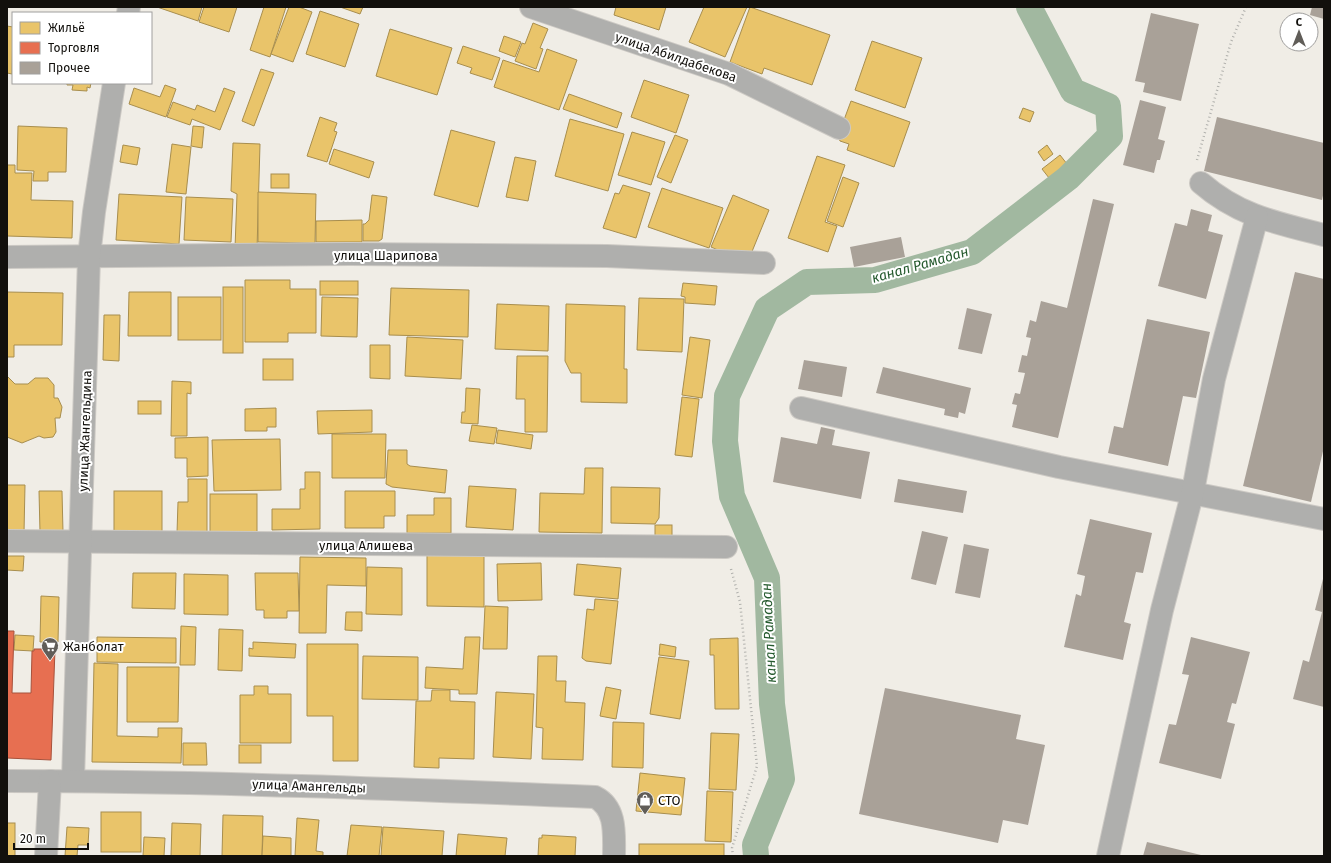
<svg xmlns="http://www.w3.org/2000/svg" width="1331" height="863" font-family="'Fira Sans',sans-serif">
<rect width="100%" height="100%" fill="#f0ede6"/>
<g fill="#e9c46a" stroke="#a88e4e">
<path d="M 157,7 L 202,7 L 198,21 Z"/>
<path d="M 204,7 L 237,7 L 229,32 L 199,22 Z"/>
<path d="M 264,7 L 286,7 L 270,57 L 250,50 Z"/>
<path d="M 289,7 L 299,7 L 312,12 L 293,62 L 271,54 Z"/>
<path d="M 340,7 L 363,7 L 360,14 Z"/>
<path d="M 615,7 L 666,7 L 659,30 L 614,15 L 616,7 Z"/>
<path d="M 704,7 L 747,7 L 725,57 L 689,42 Z"/>
<path d="M 750,7 L 830,35 L 812,85 L 764,68 L 762,74 L 730,62 Z"/>
<path d="M 320,11 L 359,24 L 345,67 L 306,54 Z"/>
<path d="M 533,23 L 548,29 L 540,48 L 543,49 L 536,69 L 515,61 L 522,43 L 525,44 Z"/>
<path d="M 7,26 L 13,27 L 12,74 L 7,73 Z"/>
<path d="M 390,29 L 452,48 L 437,95 L 376,76 Z"/>
<path d="M 504,36 L 521,42 L 515,57 L 499,51 Z"/>
<path d="M 872,41 L 922,58 L 905,108 L 855,90 Z"/>
<path d="M 463,46 L 500,58 L 492,80 L 470,73 L 472,68 L 457,63 Z"/>
<path d="M 547,49 L 577,60 L 559,110 L 494,87 L 503,60 L 539,72 Z"/>
<path d="M 261,69 L 274,73 L 254,126 L 242,121 Z"/>
<path d="M 644,80 L 689,95 L 676,133 L 631,117 Z"/>
<path d="M 67,83 L 91,83 L 90,88 L 87,87 L 87,91 L 72,90 L 73,85 L 67,85 Z"/>
<path d="M 165,85 L 176,89 L 166,117 L 129,104 L 134,88 L 160,97 Z"/>
<path d="M 224,88 L 235,92 L 220,130 L 192,119 L 190,125 L 167,117 L 173,102 L 195,110 L 197,105 L 215,112 Z"/>
<path d="M 569,94 L 622,113 L 617,128 L 563,109 Z"/>
<path d="M 851,101 L 910,122 L 894,167 L 847,150 L 849,144 L 840,141 L 838,136 Z"/>
<path d="M 1023,108 L 1034,112 L 1030,122 L 1019,118 Z"/>
<path d="M 320,117 L 337,123 L 334,131 L 337,132 L 327,162 L 307,156 Z"/>
<path d="M 570,119 L 624,134 L 608,191 L 555,176 Z"/>
<path d="M 18,126 L 67,128 L 66,172 L 48,172 L 48,181 L 33,181 L 34,171 L 17,170 Z"/>
<path d="M 193,126 L 204,127 L 202,148 L 191,146 Z"/>
<path d="M 451,130 L 495,142 L 478,207 L 434,195 Z"/>
<path d="M 632,132 L 665,142 L 651,185 L 618,175 Z"/>
<path d="M 675,135 L 688,140 L 671,183 L 657,177 Z"/>
<path d="M 233,143 L 260,144 L 257,249 L 235,248 L 237,194 L 231,191 Z"/>
<path d="M 172,144 L 191,147 L 186,194 L 166,192 Z"/>
<path d="M 123,145 L 140,148 L 137,165 L 120,162 Z"/>
<path d="M 1047,145 L 1053,154 L 1044,161 L 1038,152 Z"/>
<path d="M 334,149 L 374,162 L 369,178 L 329,164 Z"/>
<path d="M 1060,155 L 1071,169 L 1053,183 L 1042,169 Z"/>
<path d="M 817,156 L 845,165 L 825,222 L 837,226 L 828,252 L 788,238 Z"/>
<path d="M 515,157 L 536,161 L 528,201 L 506,197 Z"/>
<path d="M 7,165 L 15,165 L 15,173 L 32,173 L 31,200 L 73,201 L 72,238 L 7,236 Z"/>
<rect x="271" y="174" width="18" height="14"/>
<path d="M 843,177 L 859,183 L 843,227 L 827,221 Z"/>
<path d="M 623,185 L 650,193 L 636,238 L 603,228 L 615,193 L 619,194 Z"/>
<path d="M 662,188 L 723,208 L 709,248 L 648,227 Z"/>
<path d="M 258,192 L 316,194 L 315,243 L 258,242 Z"/>
<path d="M 119,194 L 182,197 L 179,244 L 116,240 Z"/>
<path d="M 372,195 L 387,197 L 382,239 L 379,241 L 363,241 L 363,224 L 365,224 L 369,220 Z"/>
<path d="M 733,195 L 769,210 L 751,254 L 739,259 L 711,247 Z"/>
<path d="M 186,197 L 233,199 L 231,242 L 184,240 Z"/>
<path d="M 362,220 L 362,242 L 316,242 L 316,221 Z"/>
<path d="M 245,280 L 290,280 L 290,289 L 316,289 L 316,333 L 288,333 L 288,342 L 245,342 Z"/>
<rect x="320" y="281" width="38" height="14"/>
<path d="M 683,283 L 717,286 L 715,305 L 685,303 L 685,297 L 681,296 Z"/>
<rect x="223" y="287" width="20" height="66"/>
<path d="M 391,288 L 469,290 L 468,337 L 389,335 Z"/>
<path d="M 7,292 L 63,293 L 62,345 L 14,345 L 14,357 L 7,357 Z"/>
<path d="M 129,292 L 171,292 L 171,336 L 128,336 Z"/>
<rect x="178" y="297" width="43" height="43"/>
<path d="M 322,297 L 358,298 L 357,337 L 321,336 Z"/>
<path d="M 639,298 L 684,299 L 682,352 L 637,350 Z"/>
<path d="M 497,304 L 549,306 L 548,351 L 495,349 Z"/>
<path d="M 566,304 L 625,306 L 624,369 L 627,369 L 627,403 L 581,402 L 581,373 L 571,373 L 565,361 Z"/>
<path d="M 104,315 L 120,315 L 119,361 L 103,360 Z"/>
<path d="M 407,337 L 463,340 L 461,379 L 405,376 Z"/>
<path d="M 690,337 L 710,340 L 702,398 L 682,395 Z"/>
<path d="M 370,345 L 390,345 L 390,379 L 370,378 Z"/>
<path d="M 517,356 L 548,356 L 547,432 L 525,432 L 525,399 L 516,399 Z"/>
<rect x="263" y="359" width="30" height="21"/>
<path d="M 7,376 L 15,384 L 28,384 L 35,378 L 48,378 L 54,385 L 54,398 L 58,398 L 62,407 L 60,418 L 55,418 L 56,432 L 53,437 L 44,438 L 39,436 L 22,443 L 7,437 Z"/>
<path d="M 172,381 L 191,382 L 191,394 L 187,393 L 187,436 L 171,436 Z"/>
<path d="M 466,388 L 480,389 L 478,424 L 461,423 L 462,412 L 465,412 Z"/>
<path d="M 682,397 L 699,399 L 692,457 L 675,455 Z"/>
<rect x="138" y="401" width="23" height="13"/>
<path d="M 276,408 L 276,427 L 267,427 L 267,431 L 245,431 L 245,409 Z"/>
<path d="M 372,410 L 372,432 L 318,434 L 317,411 Z"/>
<path d="M 472,425 L 497,428 L 494,444 L 469,441 Z"/>
<path d="M 498,430 L 533,435 L 531,449 L 496,443 Z"/>
<path d="M 332,434 L 386,434 L 385,478 L 332,478 Z"/>
<path d="M 208,437 L 208,476 L 187,477 L 187,458 L 175,458 L 175,438 Z"/>
<path d="M 280,439 L 281,490 L 214,491 L 212,440 Z"/>
<path d="M 388,450 L 407,450 L 407,464 L 410,466 L 447,470 L 445,493 L 392,487 L 386,484 Z"/>
<path d="M 585,468 L 603,468 L 602,533 L 539,532 L 540,493 L 584,494 Z"/>
<path d="M 305,472 L 320,472 L 320,529 L 272,530 L 272,509 L 300,509 L 300,489 L 305,489 Z"/>
<path d="M 188,479 L 207,479 L 207,533 L 177,533 L 178,502 L 188,502 Z"/>
<path d="M 7,485 L 25,485 L 24,533 L 7,533 Z"/>
<path d="M 469,486 L 516,489 L 513,530 L 466,527 Z"/>
<path d="M 611,487 L 660,488 L 659,518 L 655,524 L 611,523 Z"/>
<path d="M 39,491 L 62,491 L 63,532 L 40,532 Z"/>
<rect x="114" y="491" width="48" height="41"/>
<path d="M 345,491 L 395,491 L 395,516 L 384,516 L 384,528 L 345,528 Z"/>
<rect x="210" y="494" width="47" height="38"/>
<path d="M 434,498 L 451,498 L 451,533 L 407,533 L 407,515 L 434,515 Z"/>
<rect x="655" y="525" width="17" height="21"/>
<path d="M 427,555 L 484,555 L 484,607 L 427,606 Z"/>
<path d="M 7,556 L 24,556 L 23,571 L 7,570 Z"/>
<path d="M 300,557 L 366,558 L 366,586 L 327,585 L 326,633 L 299,633 Z"/>
<path d="M 541,563 L 542,600 L 498,601 L 497,564 Z"/>
<path d="M 577,564 L 621,568 L 618,599 L 574,595 Z"/>
<path d="M 367,567 L 402,568 L 402,615 L 366,614 Z"/>
<path d="M 133,573 L 176,573 L 175,609 L 132,608 Z"/>
<path d="M 255,573 L 298,573 L 299,611 L 287,611 L 287,618 L 264,618 L 264,610 L 256,610 Z"/>
<path d="M 184,574 L 228,575 L 228,615 L 184,614 Z"/>
<path d="M 41,596 L 59,597 L 58,642 L 40,642 Z"/>
<path d="M 595,599 L 618,601 L 611,664 L 586,661 L 582,658 L 587,609 L 594,610 Z"/>
<path d="M 485,606 L 508,607 L 507,649 L 483,649 Z"/>
<path d="M 346,612 L 362,612 L 362,631 L 345,630 Z"/>
<path d="M 181,626 L 196,627 L 195,665 L 180,665 Z"/>
<path d="M 219,629 L 243,630 L 242,671 L 218,670 Z"/>
<path d="M 15,635 L 34,636 L 33,651 L 14,650 Z"/>
<path d="M 97,637 L 176,638 L 176,663 L 97,662 Z"/>
<path d="M 465,637 L 480,637 L 477,694 L 459,694 L 459,690 L 425,688 L 426,667 L 463,669 Z"/>
<path d="M 738,638 L 739,709 L 715,709 L 714,655 L 710,655 L 710,639 Z"/>
<path d="M 253,642 L 296,644 L 295,658 L 249,656 L 249,648 L 253,649 Z"/>
<path d="M 307,644 L 358,644 L 358,761 L 333,761 L 333,716 L 307,716 Z"/>
<path d="M 660,644 L 676,647 L 675,657 L 659,655 Z"/>
<path d="M 363,656 L 418,657 L 418,700 L 362,699 Z"/>
<path d="M 538,656 L 557,656 L 556,681 L 566,681 L 565,702 L 585,703 L 583,760 L 542,759 L 543,728 L 536,727 Z"/>
<path d="M 659,657 L 689,661 L 680,719 L 650,714 Z"/>
<path d="M 94,663 L 118,664 L 117,736 L 158,737 L 158,728 L 182,728 L 181,763 L 92,762 Z"/>
<path d="M 127,667 L 179,667 L 178,722 L 127,722 Z"/>
<path d="M 254,686 L 268,686 L 268,694 L 291,694 L 291,743 L 240,743 L 240,695 L 254,695 Z"/>
<path d="M 606,687 L 621,690 L 616,719 L 600,716 Z"/>
<path d="M 432,690 L 450,690 L 450,701 L 475,702 L 474,759 L 439,758 L 439,768 L 414,767 L 416,701 L 431,701 Z"/>
<path d="M 496,692 L 534,694 L 531,759 L 493,757 Z"/>
<path d="M 613,722 L 644,723 L 643,768 L 612,767 Z"/>
<path d="M 711,733 L 739,734 L 736,790 L 709,789 Z"/>
<path d="M 183,743 L 206,743 L 207,765 L 183,765 Z"/>
<rect x="239" y="745" width="22" height="18"/>
<path d="M 640,773 L 685,778 L 681,815 L 636,811 Z"/>
<path d="M 707,791 L 733,792 L 731,842 L 705,841 Z"/>
<rect x="101" y="812" width="40" height="40"/>
<path d="M 223,815 L 263,816 L 262,856 L 222,856 Z"/>
<path d="M 297,818 L 319,820 L 316,851 L 323,852 L 323,856 L 295,856 Z"/>
<rect x="7" y="823" width="8" height="33"/>
<path d="M 172,823 L 201,824 L 200,856 L 171,856 Z"/>
<path d="M 351,825 L 382,827 L 379,856 L 347,856 Z"/>
<path d="M 67,827 L 89,828 L 88,845 L 78,845 L 77,856 L 65,856 Z"/>
<path d="M 383,827 L 444,831 L 442,856 L 381,856 Z"/>
<path d="M 458,834 L 507,838 L 505,856 L 456,856 Z"/>
<path d="M 542,835 L 576,837 L 575,856 L 538,856 L 539,838 L 542,838 Z"/>
<path d="M 263,836 L 291,838 L 291,856 L 262,856 Z"/>
<path d="M 144,837 L 165,838 L 164,856 L 143,856 Z"/>
<rect x="639" y="844" width="85" height="12"/>
</g>
<path fill="#e76f51" stroke="#a7523c" d="M 7,631 L 14,631 L 12,693 L 31,693 L 32,651 L 34,651 L 34,649 L 55,649 L 51,760 L 7,758 Z"/>
<g fill="none" stroke-linecap="round" stroke-linejoin="round">
<path stroke="#a1b8a0" stroke-width="26" d="M 756,856 L 755,845 L 782,779 L 772,704 L 767,578 L 732,496 L 725,441 L 727,396 L 767,309 L 807,282 L 875,280 L 972,252 L 1068,178 L 1110,136 L 1108,106 L 1073,91 L 1029,7"/>
</g>
<g fill="#a9a198">
<path d="M 1312,7 L 1324,7 L 1324,19 L 1310,15 Z"/>
<path d="M 1151,13 L 1199,24 L 1181,101 L 1143,92 L 1145,83 L 1135,81 Z"/>
<path d="M 1140,100 L 1166,107 L 1158,139 L 1165,141 L 1160,160 L 1157,160 L 1154,173 L 1123,165 Z"/>
<path d="M 1217,117 L 1324,143 L 1324,191 L 1322,200 L 1204,171 Z"/>
<path d="M 1093,199 L 1114,204 L 1058,438 L 1012,427 L 1017,405 L 1012,404 L 1015,393 L 1020,394 L 1025,373 L 1018,372 L 1022,355 L 1027,356 L 1031,338 L 1026,337 L 1030,320 L 1036,322 L 1041,301 L 1067,308 Z"/>
<path d="M 1191,209 L 1212,215 L 1208,231 L 1223,235 L 1206,299 L 1158,286 L 1175,223 L 1187,226 Z"/>
<path d="M 901,237 L 905,257 L 854,267 L 850,247 Z"/>
<path d="M 1295,272 L 1324,279 L 1324,447 L 1311,502 L 1243,486 Z"/>
<path d="M 967,308 L 992,314 L 982,354 L 958,349 Z"/>
<path d="M 1147,319 L 1210,332 L 1196,398 L 1183,396 L 1168,466 L 1108,453 L 1114,426 L 1123,428 Z"/>
<path d="M 804,360 L 847,367 L 842,397 L 798,389 Z"/>
<path d="M 883,367 L 971,388 L 965,414 L 959,412 L 958,418 L 944,415 L 945,409 L 876,393 Z"/>
<path d="M 821,427 L 835,430 L 832,445 L 870,452 L 861,499 L 773,482 L 781,437 L 817,444 Z"/>
<path d="M 898,479 L 967,491 L 963,513 L 894,502 Z"/>
<path d="M 1090,519 L 1152,533 L 1143,573 L 1136,572 L 1124,622 L 1131,624 L 1123,660 L 1064,647 L 1076,594 L 1081,596 L 1085,576 L 1077,574 Z"/>
<path d="M 922,531 L 948,537 L 936,585 L 911,579 Z"/>
<path d="M 964,544 L 989,549 L 980,598 L 955,593 Z"/>
<path d="M 1324,575 L 1324,707 L 1293,699 L 1303,660 L 1309,662 L 1322,612 L 1315,610 Z"/>
<path d="M 1191,637 L 1250,652 L 1236,704 L 1232,703 L 1227,722 L 1235,724 L 1221,779 L 1159,763 L 1169,724 L 1176,725 L 1189,675 L 1182,674 Z"/>
<path d="M 885,688 L 1021,715 L 1016,739 L 1045,745 L 1028,825 L 1003,820 L 998,843 L 859,814 Z"/>
<path d="M 1147,842 L 1201,855 L 1201,856 L 1143,856 Z"/>
</g>
<g fill="none" stroke-linecap="round" stroke-linejoin="round">
<g stroke="#ccc9c4" stroke-width="24">
<g id="minor">
<path d="M 531,7 L 729,74 L 839,128"/>
<path d="M 128,13 L 129,7"/>
<path d="M 1201,183 C 1239,216 1277,223 1324,235"/>
<path d="M 7,257 L 350,254 L 607,256 L 764,263"/>
<path d="M 801,408 L 1059,467 L 1324,519"/>
<path d="M 7,541 L 726,547"/>
<path d="M 73,780 L 89,257 L 94,212 L 114,83"/>
<path d="M 7,781 C 203,781 399,789 595,797 C 617,808 614,835 614,856"/>
<path d="M 46,856 L 50,781"/>
<path d="M 1108,856 L 1162,610 L 1193,491 L 1214,379 L 1257,217"/>
</g>
</g>
<g stroke="#b1b1ad" stroke-width="2.5" stroke-dasharray="1 3" stroke-linecap="butt">
<path d="M 1197,160 L 1231,42 L 1246,7"/>
<path d="M 731,569 L 740,602 L 757,766 L 732,848 L 733,856"/>
</g>
<use href="#minor" stroke="#afafad" stroke-width="22"/>
</g>
<defs>
<g id="supermarket-pin" transform="scale(0.9)"><path d="M0 17L-7.5 6A9.5 9.5 0 1 1 7.5 6Z" fill="#605d58" stroke="#fff"/><path d="M-6-5.5h2.5l.6 2H6L4.5 2H-2.5L-4.4-4H-6ZM-1.5 3.2a1.3 1.3 0 1 0 .1 0ZM3 3.2a1.3 1.3 0 1 0 .1 0Z" fill="#fff"/></g>
<g id="shop-pin" transform="scale(0.9)"><path d="M0 17L-7.5 6A9.5 9.5 0 1 1 7.5 6Z" fill="#605d58" stroke="#fff"/><path d="M-5-2.5h2.3a2.7 3.5 0 0 1 5.4 0H5L5.5 6h-11ZM-1.5-2.5h3a1.5 2.3 0 0 0-3 0Z" fill="#fff"/></g>
</defs>
<g fill-rule="evenodd">
<use href="#supermarket-pin" x="50" y="646"/>
<use href="#shop-pin" x="645" y="800"/>
</g>
<g text-anchor="middle" dominant-baseline="central" stroke-width="4" stroke-linejoin="round" paint-order="stroke">
<g font-size="13" fill="#12100c" stroke="#fff">
<text transform="translate(676 57) rotate(19)">улица Абилдабекова</text>
<text x="386" y="255">улица Шарипова</text>
<text transform="translate(85 431) rotate(-88)">улица Жангельдина</text>
<text x="366" y="545">улица Алишева</text>
<text transform="translate(309 786) rotate(2)">улица Амангельды</text>
</g>
<g font-size="13" fill="#12100c" stroke="#fff" text-anchor="start">
<text x="63" y="646">Жанболат</text>
<text x="658" y="800">СТО</text>
</g>
<g font-size="14" font-style="italic" fill="#255a2e" stroke="#fff">
<text transform="translate(920 265) rotate(-16)">канал Рамадан</text>
<text transform="translate(769 633) rotate(-93)">канал Рамадан</text>
</g>
</g>
<rect width="1331" height="863" fill="none" stroke="#12100c" stroke-width="16"/>
<rect x="12" y="12" width="140" height="72" fill="#ffffff" stroke="#a09f9e"/>
<rect x="20" y="22" width="20" height="12" fill="#e9c46a" stroke="#a09f9e"/>
<text x="48" y="32" font-size="12" fill="#12100c">Жильё</text>
<rect x="20" y="42" width="20" height="12" fill="#e76f51" stroke="#a09f9e"/>
<text x="48" y="52" font-size="12" fill="#12100c">Торговля</text>
<rect x="20" y="62" width="20" height="12" fill="#a9a198" stroke="#a09f9e"/>
<text x="48" y="72" font-size="12" fill="#12100c">Прочее</text>
<g transform="translate(1299 32)"><circle r="19" fill="#ffffff" stroke="#a09f9e"/>
<path d="M0-3L7 15L0 10L-7 15Z" fill="#605d58"/>
<text y="-6" font-size="11" font-weight="bold" text-anchor="middle" fill="#12100c">С</text>
</g>
<path d="M14 843v6h74v-6" fill="none" stroke="#12100c" stroke-width="2"/>
<text x="20" y="843" font-size="12" fill="#12100c" stroke="#ffffff" stroke-width="3" paint-order="stroke">20 m</text>
</svg>
